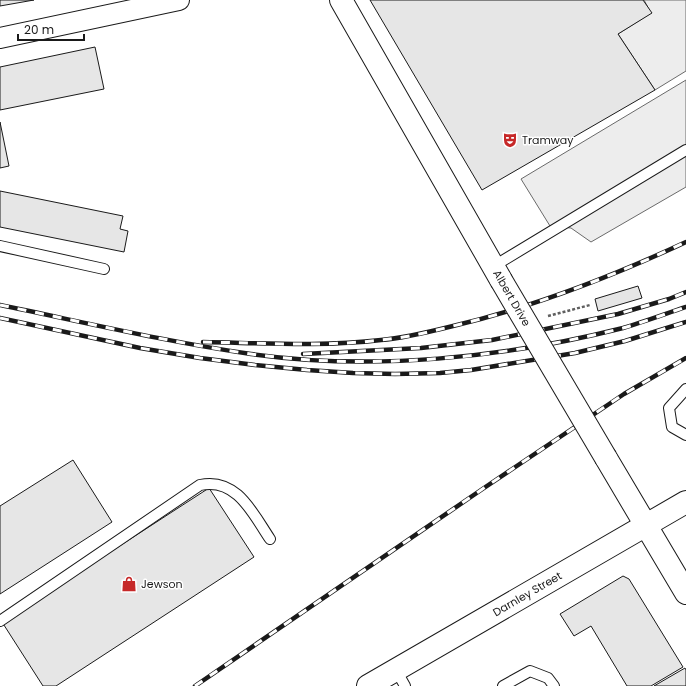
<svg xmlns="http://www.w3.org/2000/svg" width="686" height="686" font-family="Poppins,sans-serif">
<rect width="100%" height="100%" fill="#fff"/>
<g fill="#ededed" stroke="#6a6a6a">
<path d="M 644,0 L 686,0 L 686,71 L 655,90 L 618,34 L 651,13 Z"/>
<path d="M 686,80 L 686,187 L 591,242 L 571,228 L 550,226 L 521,179 Z"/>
</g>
<g fill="#e6e6e6" stroke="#1a1a1a">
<path d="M 0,0 L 34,0 L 0,6 Z"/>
<path d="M 370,0 L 643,0 L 652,13 L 618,34 L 655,90 L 482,190 Z"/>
<path d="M 95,47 L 104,89 L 0,110 L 0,67 Z"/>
<path d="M 0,122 L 9,166 L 0,168 Z"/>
<path d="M 0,191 L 123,216 L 120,229 L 128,231 L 124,252 L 0,227 Z"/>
<path d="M 638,286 L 642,298 L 598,311 L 595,299 Z"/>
<path d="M 73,460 L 112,522 L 0,594 L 0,506 Z"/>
<path d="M 209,488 L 254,557 L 56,686 L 43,686 L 2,622 Z"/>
<path d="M 623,576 L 629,579 L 683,667 L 651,686 L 627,686 L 591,626 L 574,636 L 560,614 Z"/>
<path d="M 685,668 L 686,670 L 686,686 L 654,686 Z"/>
</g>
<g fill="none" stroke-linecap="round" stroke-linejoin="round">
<g stroke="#1a1a1a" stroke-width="12">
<g id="service">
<path d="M 0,246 L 104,269"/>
<path d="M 494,266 L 686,150"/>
<path d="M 686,389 L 669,408 L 672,427 L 686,435"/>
<path d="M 0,621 L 200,485 C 237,477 253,514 270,539"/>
<path d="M 396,670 L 405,686"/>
<path d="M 503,686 L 530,671 L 548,678 L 554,686"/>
</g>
</g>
<g stroke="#1a1a1a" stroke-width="22">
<path id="minor" d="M 0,38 L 179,0"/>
</g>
<g stroke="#1a1a1a" stroke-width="24">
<g id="tertiary">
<path d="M 341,0 L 501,280"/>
<path d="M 606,458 L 686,593"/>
<path id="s1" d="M 368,686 L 686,502"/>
</g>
</g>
<path stroke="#5f5f5f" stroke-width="2.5" stroke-dasharray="3 2" stroke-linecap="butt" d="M 548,316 L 590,305"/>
<use href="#service" stroke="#fff" stroke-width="10"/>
<use href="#minor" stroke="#fff" stroke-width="20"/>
<use href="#tertiary" stroke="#fff" stroke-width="22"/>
<g stroke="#1a1a1a" stroke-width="4.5">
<g id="rail">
<path d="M 0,305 C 83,322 167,342 251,354 C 372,371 504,358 623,328 C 644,322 665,314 686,307"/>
<path d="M 0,318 L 140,348 L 200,358 L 255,365 L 307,370 L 353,373 L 395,374 L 440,373 L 471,370 L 575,353 L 625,341 L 686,322"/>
<path d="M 203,342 C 262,343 322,347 381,340 C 405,338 429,332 453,326 C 533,307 611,277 686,242"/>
<path d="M 303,354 L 421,348 L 492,340 L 618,314 L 669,299 L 686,292"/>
<path d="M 195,686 L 481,490 L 624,394 L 686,358"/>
</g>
</g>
<use href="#rail" stroke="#fff" stroke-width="3" stroke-dasharray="9" stroke-linecap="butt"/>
<g stroke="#1a1a1a" stroke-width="24" stroke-linecap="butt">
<path id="tertiary-bridge" d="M 501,280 L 606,458"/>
</g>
<use href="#tertiary-bridge" stroke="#fff" stroke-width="22"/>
</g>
<defs>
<g id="theatre-bare" transform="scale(1.2)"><path d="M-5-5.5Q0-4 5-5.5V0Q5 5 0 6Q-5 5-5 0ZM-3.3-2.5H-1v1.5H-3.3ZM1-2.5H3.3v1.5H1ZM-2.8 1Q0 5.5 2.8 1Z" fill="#c62828" stroke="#fff" stroke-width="2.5" paint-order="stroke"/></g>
<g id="shop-bare" transform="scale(1.2)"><path d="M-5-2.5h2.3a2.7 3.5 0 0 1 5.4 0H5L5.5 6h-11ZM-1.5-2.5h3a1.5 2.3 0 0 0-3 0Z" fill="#c62828" stroke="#fff" stroke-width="2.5" paint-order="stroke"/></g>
</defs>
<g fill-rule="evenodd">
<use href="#theatre-bare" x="510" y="140"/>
<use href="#shop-bare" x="129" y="584"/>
</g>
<g text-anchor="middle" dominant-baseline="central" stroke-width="3" stroke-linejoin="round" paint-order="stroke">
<g font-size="11" fill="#1a1a1a" stroke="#fff" text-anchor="start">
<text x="522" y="140">Tramway</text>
<text x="141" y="584">Jewson</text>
</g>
<g font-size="11" fill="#1a1a1a" stroke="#fff">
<text transform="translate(512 298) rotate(60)">Albert Drive</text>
<text stroke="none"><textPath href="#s1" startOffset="184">Darnley Street</textPath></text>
</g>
</g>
<path d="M18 34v6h66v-6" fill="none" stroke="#1a1a1a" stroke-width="2"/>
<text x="24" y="34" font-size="12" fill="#1a1a1a" stroke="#ffffff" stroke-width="3" paint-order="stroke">20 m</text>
</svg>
